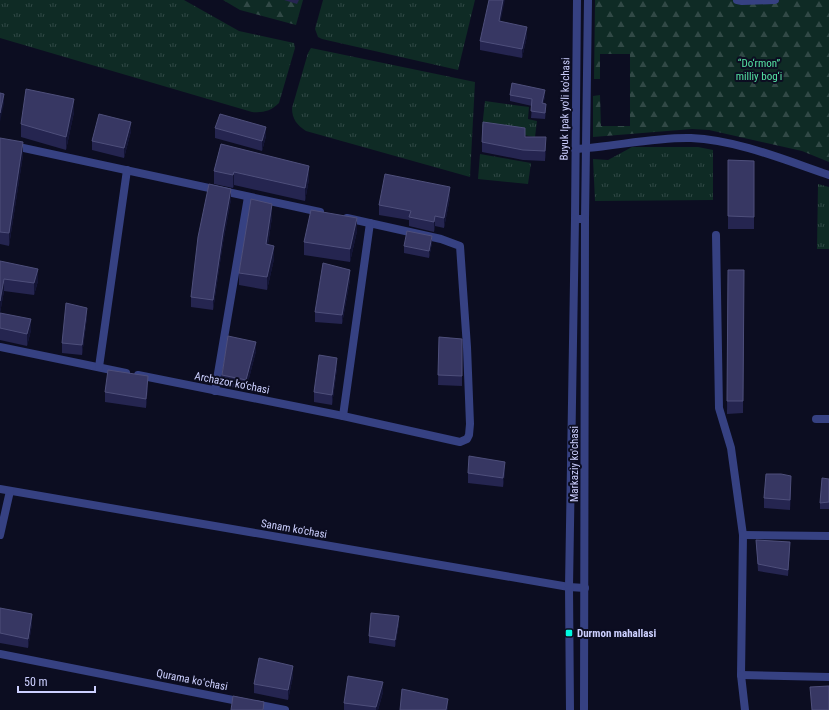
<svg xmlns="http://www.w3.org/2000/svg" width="829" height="710" font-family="'Roboto Condensed',sans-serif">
<defs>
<pattern id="grass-tufts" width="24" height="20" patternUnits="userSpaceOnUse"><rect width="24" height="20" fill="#0f2b25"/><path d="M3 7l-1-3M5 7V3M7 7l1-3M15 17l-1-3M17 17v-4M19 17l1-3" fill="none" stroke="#314946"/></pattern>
<pattern id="forest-firs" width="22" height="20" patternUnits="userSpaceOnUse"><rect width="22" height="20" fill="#0f2b25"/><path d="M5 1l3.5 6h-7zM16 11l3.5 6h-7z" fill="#314946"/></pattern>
</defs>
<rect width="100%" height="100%" fill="#0c0d21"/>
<g fill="url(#grass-tufts)">
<path d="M 0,0 L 184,0 L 239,31 L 294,43 L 295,48 L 279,103 C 271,111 263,113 252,112 L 0,38 Z"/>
<path d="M 323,0 L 475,0 L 458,70 L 322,39 L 318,37 L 315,29 Z"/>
<path d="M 311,48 L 475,82 L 470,177 L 306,131 C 297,125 292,119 292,108 L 308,53 Z"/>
<path d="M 485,101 L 529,107 L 528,119 L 537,121 L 535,137 L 482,128 Z"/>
<path d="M 632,147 L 698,147 L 713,150 L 713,200 L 595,201 L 593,159 L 608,160 Z"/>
<path d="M 480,154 L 531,163 L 528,184 L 478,179 Z"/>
<path d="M 818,184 L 829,187 L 829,249 L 817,249 Z"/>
</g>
<g fill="url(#forest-firs)">
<path d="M 223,0 L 303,0 L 296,25 L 240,10 Z"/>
<path d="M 595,0 L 829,0 L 829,162 L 802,151 L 709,130 L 692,129 L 593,137 L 593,96 L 600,95 L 601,126 L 630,126 L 630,54 L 600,54 L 600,79 L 594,79 Z"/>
</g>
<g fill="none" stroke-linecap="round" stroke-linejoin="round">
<path stroke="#364182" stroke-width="8" d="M 737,0 L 742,1 L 775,0"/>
<g stroke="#364182" stroke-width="8">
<path d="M 0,143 L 320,212"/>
<path d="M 575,149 C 614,147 652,137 691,138 C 737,140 785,160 829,175"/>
<path d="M 575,219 L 577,0"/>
<path d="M 585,219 L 588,0"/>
<path d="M 716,235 L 719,408 L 731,448 L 743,535 L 741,675 L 745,710"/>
<path d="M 0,347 L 126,373"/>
<path d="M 99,367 L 127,170"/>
<path d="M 138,375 L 343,416 L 460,442 L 467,439 L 469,435 L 470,424 L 467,347 L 460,246 L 441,239 L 347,218"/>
<path d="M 215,391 L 248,197"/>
<path d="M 343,416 L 370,223"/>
<path d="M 816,419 L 829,419"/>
<path d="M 0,489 L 569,587"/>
<path d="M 0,535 L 10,491"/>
<path d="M 743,535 L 829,536"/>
<path d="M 0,654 L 243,702"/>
<path d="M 741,675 L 829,677"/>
<path d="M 255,704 L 285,710"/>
</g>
<g stroke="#364182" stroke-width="8">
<path d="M 569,587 L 585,588"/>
<path d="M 570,710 L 569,587 L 575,219 L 585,219 L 584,710"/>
</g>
</g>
<g fill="#252550">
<path d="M 284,0 L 299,0 L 297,4 Z"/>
<path d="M 527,36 L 522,58 L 480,50 L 480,41 Z"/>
<path d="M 510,95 L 545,97 L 543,103 L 546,110 L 545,119 L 531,118 L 532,106 L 510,101 Z"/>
<path d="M 74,112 L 66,150 L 21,137 L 21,124 Z"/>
<path d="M 215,128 L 266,136 L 262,151 L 215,138 Z"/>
<path d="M 131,131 L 124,158 L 92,150 L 92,141 Z"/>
<path d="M 525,137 L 546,147 L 545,161 L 523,160 L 482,152 L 482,142 Z"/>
<path d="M 0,138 L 23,155 L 9,246 L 0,244 Z"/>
<path d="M 221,144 L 309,179 L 305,201 L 234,185 L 233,188 L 214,184 L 214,171 Z"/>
<path d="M 728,160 L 754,161 L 754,229 L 728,229 Z"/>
<path d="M 450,197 L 444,228 L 435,226 L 434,232 L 409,226 L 409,220 L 379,215 L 379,205 Z"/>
<path d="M 231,199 L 223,243 L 213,310 L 191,307 L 191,297 Z"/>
<path d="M 272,217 L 268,244 L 274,259 L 267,290 L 239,285 L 239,273 Z"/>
<path d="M 357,231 L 350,262 L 304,255 L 304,242 Z"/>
<path d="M 432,243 L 429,258 L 404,253 L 404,246 Z"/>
<path d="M 0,261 L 38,281 L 34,295 L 4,291 L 0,313 Z"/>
<path d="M 728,270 L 744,270 L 743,413 L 727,414 Z"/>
<path d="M 350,280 L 342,324 L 315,322 L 315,312 Z"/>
<path d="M 0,313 L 31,330 L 27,346 L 0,340 Z"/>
<path d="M 87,317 L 82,355 L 62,353 L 62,343 Z"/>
<path d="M 439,337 L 462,339 L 462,386 L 438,385 Z"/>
<path d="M 256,351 L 246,390 L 222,385 L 222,375 Z"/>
<path d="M 337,368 L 332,405 L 314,402 L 314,392 Z"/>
<path d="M 148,386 L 146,408 L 105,402 L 105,392 Z"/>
<path d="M 505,472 L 503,487 L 468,483 L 468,473 Z"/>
<path d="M 829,479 L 829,509 L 820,509 L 820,503 Z"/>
<path d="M 791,486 L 790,510 L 764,508 L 764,498 Z"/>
<path d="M 756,540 L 790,549 L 788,576 L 758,571 Z"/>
<path d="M 0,608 L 32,624 L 28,648 L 0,643 Z"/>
<path d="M 399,623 L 395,647 L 369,643 L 369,636 Z"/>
<path d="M 293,676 L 288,700 L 254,693 L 254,684 Z"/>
<path d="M 383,692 L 378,710 L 344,710 L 344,703 Z"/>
</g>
<g fill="#131435">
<path d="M 503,0 L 505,0 L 499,30 L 499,21 Z"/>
<path d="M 527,27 L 527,36 L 522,58 L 522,49 Z"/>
<path d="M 545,90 L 545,97 L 542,110 L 542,103 Z"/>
<path d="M 4,94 L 4,104 L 0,122 L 0,113 Z"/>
<path d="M 74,99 L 74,112 L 66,150 L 66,137 Z"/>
<path d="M 546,104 L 546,110 L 545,119 L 545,113 Z"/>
<path d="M 131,122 L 131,131 L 124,158 L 124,148 Z"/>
<path d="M 266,127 L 266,136 L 262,151 L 262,141 Z"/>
<path d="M 546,137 L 546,147 L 545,161 L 545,151 Z"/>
<path d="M 23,142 L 23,155 L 9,246 L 9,233 Z"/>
<path d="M 309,166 L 309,179 L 305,201 L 305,188 Z"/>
<path d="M 234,172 L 234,185 L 233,188 L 233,175 Z"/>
<path d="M 450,187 L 450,197 L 444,228 L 444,218 Z"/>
<path d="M 231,189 L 231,199 L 223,243 L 213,310 L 213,300 L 223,233 Z"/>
<path d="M 272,204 L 272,217 L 266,257 L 266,244 Z"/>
<path d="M 435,216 L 435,226 L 434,232 L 434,222 Z"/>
<path d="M 357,218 L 357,231 L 350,262 L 350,249 Z"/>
<path d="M 432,236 L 432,243 L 429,258 L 429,251 Z"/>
<path d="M 274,246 L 274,259 L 267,290 L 267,277 Z"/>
<path d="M 38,269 L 38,281 L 34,295 L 34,283 Z"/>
<path d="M 350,270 L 350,280 L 342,324 L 342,315 Z"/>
<path d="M 4,279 L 4,291 L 0,313 L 0,301 Z"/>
<path d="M 87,308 L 87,317 L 82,355 L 82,345 Z"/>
<path d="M 31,319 L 31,330 L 27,346 L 27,334 Z"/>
<path d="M 256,342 L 256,351 L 246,390 L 246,380 Z"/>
<path d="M 337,358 L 337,368 L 332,405 L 332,395 Z"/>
<path d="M 148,376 L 148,386 L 146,408 L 146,399 Z"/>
<path d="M 505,462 L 505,472 L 503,487 L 503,478 Z"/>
<path d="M 791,476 L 791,486 L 790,510 L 790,500 Z"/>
<path d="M 790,542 L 790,549 L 788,576 L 788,570 Z"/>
<path d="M 32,614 L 32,624 L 28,648 L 28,639 Z"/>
<path d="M 399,616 L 399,623 L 395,647 L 395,640 Z"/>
<path d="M 293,666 L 293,676 L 288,700 L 288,690 Z"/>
<path d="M 383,682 L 383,692 L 378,710 L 376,710 L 376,707 Z"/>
<path d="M 448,699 L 448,710 L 446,710 Z"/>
</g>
<g fill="#373763" stroke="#4e4f7b">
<path d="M 489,0 L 503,0 L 499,21 L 527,27 L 522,49 L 480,41 Z"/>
<path d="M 512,83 L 545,90 L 542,103 L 546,104 L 545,113 L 531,111 L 532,99 L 510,95 Z"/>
<path d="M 26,89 L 74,99 L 66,137 L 21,124 Z"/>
<path d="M 0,93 L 4,94 L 0,113 Z"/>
<path d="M 99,114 L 131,122 L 124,148 L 92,141 Z"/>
<path d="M 220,114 L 266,127 L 262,141 L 215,128 Z"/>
<path d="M 483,122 L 525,128 L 525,137 L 546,137 L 545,151 L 523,150 L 482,142 Z"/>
<path d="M 0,138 L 23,142 L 9,233 L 0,232 Z"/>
<path d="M 221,144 L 309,166 L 305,188 L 234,172 L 233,175 L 214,171 Z"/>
<path d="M 728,160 L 754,161 L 754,217 L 728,216 Z"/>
<path d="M 385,174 L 450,187 L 444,218 L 435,216 L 434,222 L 409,217 L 411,211 L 379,205 Z"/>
<path d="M 209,184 L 231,189 L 223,233 L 213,300 L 191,297 L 198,237 Z"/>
<path d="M 251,199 L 272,204 L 266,244 L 274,246 L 267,277 L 239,273 Z"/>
<path d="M 311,210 L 357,218 L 350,249 L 304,242 Z"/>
<path d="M 407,231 L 432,236 L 429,251 L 404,246 Z"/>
<path d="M 0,261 L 38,269 L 34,283 L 4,279 L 0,301 Z"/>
<path d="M 323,263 L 350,270 L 342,315 L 315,312 Z"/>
<path d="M 728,270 L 744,270 L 743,401 L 727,401 Z"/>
<path d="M 66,303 L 87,308 L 82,345 L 62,343 Z"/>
<path d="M 0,313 L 31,319 L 27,334 L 0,328 Z"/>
<path d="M 228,336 L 256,342 L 246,380 L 222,375 Z"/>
<path d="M 439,337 L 462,339 L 462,376 L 438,375 Z"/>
<path d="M 319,355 L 337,358 L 332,395 L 314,392 Z"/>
<path d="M 108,370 L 148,376 L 146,399 L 105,392 Z"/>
<path d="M 469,456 L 505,462 L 503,478 L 468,473 Z"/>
<path d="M 766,474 L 781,474 L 791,476 L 790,500 L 764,498 Z"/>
<path d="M 822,478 L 829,479 L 829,502 L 820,503 Z"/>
<path d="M 756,540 L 790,542 L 788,570 L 758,564 Z"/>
<path d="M 0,608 L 32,614 L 28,639 L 0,633 Z"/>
<path d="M 371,613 L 399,616 L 395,640 L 369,636 Z"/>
<path d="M 259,658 L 293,666 L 288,690 L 254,684 Z"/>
<path d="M 348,676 L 383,682 L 376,707 L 344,703 Z"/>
<path d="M 829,686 L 829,710 L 812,710 L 810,687 Z"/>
<path d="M 402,689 L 448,699 L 446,710 L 400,710 Z"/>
<path d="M 233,696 L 264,702 L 263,710 L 231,710 Z"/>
</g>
<rect fill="#00f8e1" stroke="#0c0d21" stroke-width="1.5" x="565" y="629" width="8" height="8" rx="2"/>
<g text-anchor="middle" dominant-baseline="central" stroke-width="4" stroke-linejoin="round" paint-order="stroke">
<g font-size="11" fill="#55e3a4" stroke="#0c0d21">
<text x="759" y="63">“Do‘rmon”<tspan x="759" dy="13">milliy bog‘i</tspan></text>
</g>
<g font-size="11" fill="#cdd0ff" stroke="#0c0d21">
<text transform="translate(565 109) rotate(-89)">Buyuk Ipak yo'li ko'chasi</text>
<text transform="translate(232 383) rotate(11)">Archazor ko‘chasi</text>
<text transform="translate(574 464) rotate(-90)">Markaziy ko'chasi</text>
<text transform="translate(294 529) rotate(10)">Sanam ko'chasi</text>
<text transform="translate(192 680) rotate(11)">Qurama koʻchasi</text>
</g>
<g font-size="11" font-weight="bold" fill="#cdd0ff" stroke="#0c0d21" text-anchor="start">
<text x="577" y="633">Durmon mahallasi</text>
</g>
</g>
<path d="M18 686v6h77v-6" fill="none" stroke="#cdd0ff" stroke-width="2"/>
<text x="24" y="686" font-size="12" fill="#cdd0ff" stroke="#0c0d21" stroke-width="3" paint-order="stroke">50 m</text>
</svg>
